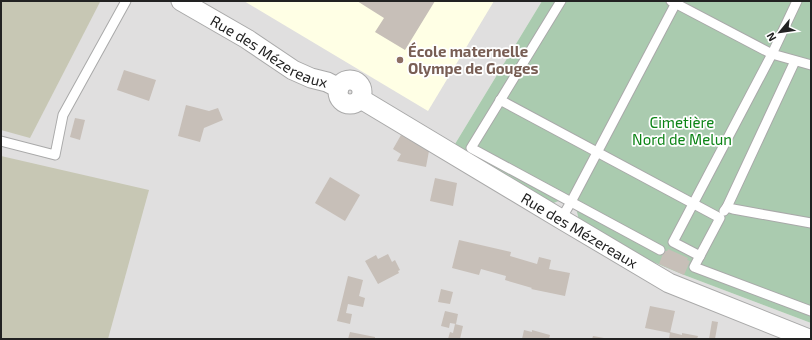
<svg xmlns="http://www.w3.org/2000/svg" width="812" height="340" font-family="'Exo 2',sans-serif">
<rect width="100%" height="100%" fill="#f2efe9"/>
<path fill="#e0dfdf" d="M 1,1 L 542,1 L 455,144 L 576,208 L 639,256 L 684,275 L 811,323 L 811,339 L 1,339 Z"/>
<path fill="#ffffe5" d="M 244,1 L 494,1 L 428,111 Z"/>
<g fill="#c7c7b4">
<path d="M 1,1 L 98,1 L 100,2 L 30,138 L 1,130 Z"/>
<path d="M 1,156 L 149,190 L 108,339 L 1,339 Z"/>
</g>
<path fill="#aacbaf" d="M 542,1 L 811,1 L 811,323 L 684,275 L 639,256 L 579,220 L 576,208 L 561,200 L 551,204 L 455,144 Z"/>
<g fill="#c7bfb8">
<path d="M 357,1 L 435,1 L 405,50 L 375,32 L 384,18 Z"/>
<path d="M 124,70 L 156,80 L 149,101 L 117,90 Z"/>
<path d="M 186,105 L 209,111 L 218,108 L 223,120 L 204,128 L 200,142 L 178,136 Z"/>
<path d="M 75,118 L 85,120 L 80,140 L 70,137 Z"/>
<path d="M 401,135 L 429,151 L 426,167 L 397,161 L 401,154 L 393,149 Z"/>
<path d="M 330,177 L 360,195 L 345,221 L 315,203 Z"/>
<path d="M 435,178 L 457,183 L 453,206 L 430,201 Z"/>
<path d="M 459,240 L 511,252 L 510,256 L 537,264 L 539,257 L 551,260 L 549,269 L 570,273 L 565,296 L 531,289 L 532,288 L 505,280 L 506,276 L 481,269 L 479,275 L 452,268 Z"/>
<path d="M 668,249 L 688,258 L 687,260 L 690,261 L 684,275 L 659,264 L 664,251 L 667,251 Z"/>
<path d="M 388,254 L 392,262 L 395,260 L 400,270 L 398,271 L 399,273 L 378,284 L 365,261 L 376,255 L 378,259 Z"/>
<path d="M 348,276 L 363,280 L 359,296 L 365,298 L 363,307 L 348,304 L 346,313 L 352,314 L 350,324 L 337,321 Z"/>
<path d="M 441,289 L 453,292 L 450,304 L 438,302 Z"/>
<path d="M 650,306 L 675,311 L 670,333 L 645,328 Z"/>
<path d="M 445,311 L 458,314 L 456,324 L 450,323 L 449,328 L 441,326 Z"/>
<path d="M 712,321 L 718,322 L 715,339 L 709,339 Z"/>
<path d="M 455,324 L 463,326 L 460,339 L 448,339 L 450,332 L 453,333 Z"/>
<path d="M 524,330 L 532,332 L 532,330 L 550,335 L 549,339 L 522,339 Z"/>
<path d="M 350,332 L 375,337 L 375,339 L 348,339 Z"/>
<path d="M 670,332 L 682,335 L 682,333 L 698,336 L 697,339 L 669,339 Z"/>
<path d="M 593,336 L 604,338 L 604,339 L 592,339 Z"/>
</g>
<g fill="none" stroke-linecap="round" stroke-linejoin="round">
<g stroke="#a9a9a9" stroke-width="11">
<g id="service">
<path d="M 561,1 L 471,148 L 660,250"/>
<path d="M 671,1 L 772,54 L 811,65"/>
<path d="M 500,100 L 720,218 L 694,267 L 811,311"/>
<path d="M 1,141 L 55,155 L 63,115 L 126,1"/>
<path d="M 727,207 L 795,61"/>
<path d="M 724,211 L 727,207 L 733,209 L 811,223"/>
<path d="M 561,219 L 571,202 L 677,1"/>
<path d="M 700,256 L 673,242 L 772,54 L 797,1"/>
</g>
</g>
<g stroke="#a9a9a9" stroke-width="21">
<g id="minor">
<path id="s1" d="M 181,1 L 247,39 L 293,70 L 311,78 L 327,82 L 339,88"/>
<circle cx="350" cy="92" r="12"/>
<path id="s2" d="M 361,99 L 561,219 L 669,283 L 809,339"/>
</g>
</g>
<use href="#service" stroke="#fff" stroke-width="9"/>
<use href="#minor" stroke="#fff" stroke-width="19"/>
</g>
<circle fill="#8d6e63" stroke="#fff" stroke-width="1.5" cx="400" cy="60" r="4"/>
<g text-anchor="middle" dominant-baseline="central" stroke-width="3.5" stroke-linejoin="round" paint-order="stroke">
<g font-size="15" fill="#222" stroke="#fff">
<text stroke="none"><textPath href="#s1" startOffset="102">Rue des Mézereaux</textPath></text>
<text stroke="none"><textPath href="#s2" startOffset="255">Rue des Mézereaux</textPath></text>
</g>
<g font-size="15" font-weight="bold" fill="#785e54" stroke="#fff" text-anchor="start">
<text x="408" y="51">École maternelle<tspan x="408" dy="17">Olympe de Gouges</tspan></text>
</g>
<g font-size="15" fill="#0c8416" stroke="#fff">
<text x="682" y="122">Cimetière<tspan x="682" dy="17">Nord de Melun</tspan></text>
</g>
</g>
<rect width="812" height="340" fill="none" stroke="#222222" stroke-width="4"/>
<g transform="translate(780 32) rotate(241)" stroke="#ffffff" stroke-width="3" paint-order="stroke">
<path d="M0-3L7 15L0 10L-7 15Z" fill="#222222"/>
<text y="-6" font-size="11" font-weight="bold" text-anchor="middle" fill="#222222">N</text>
</g>
</svg>
